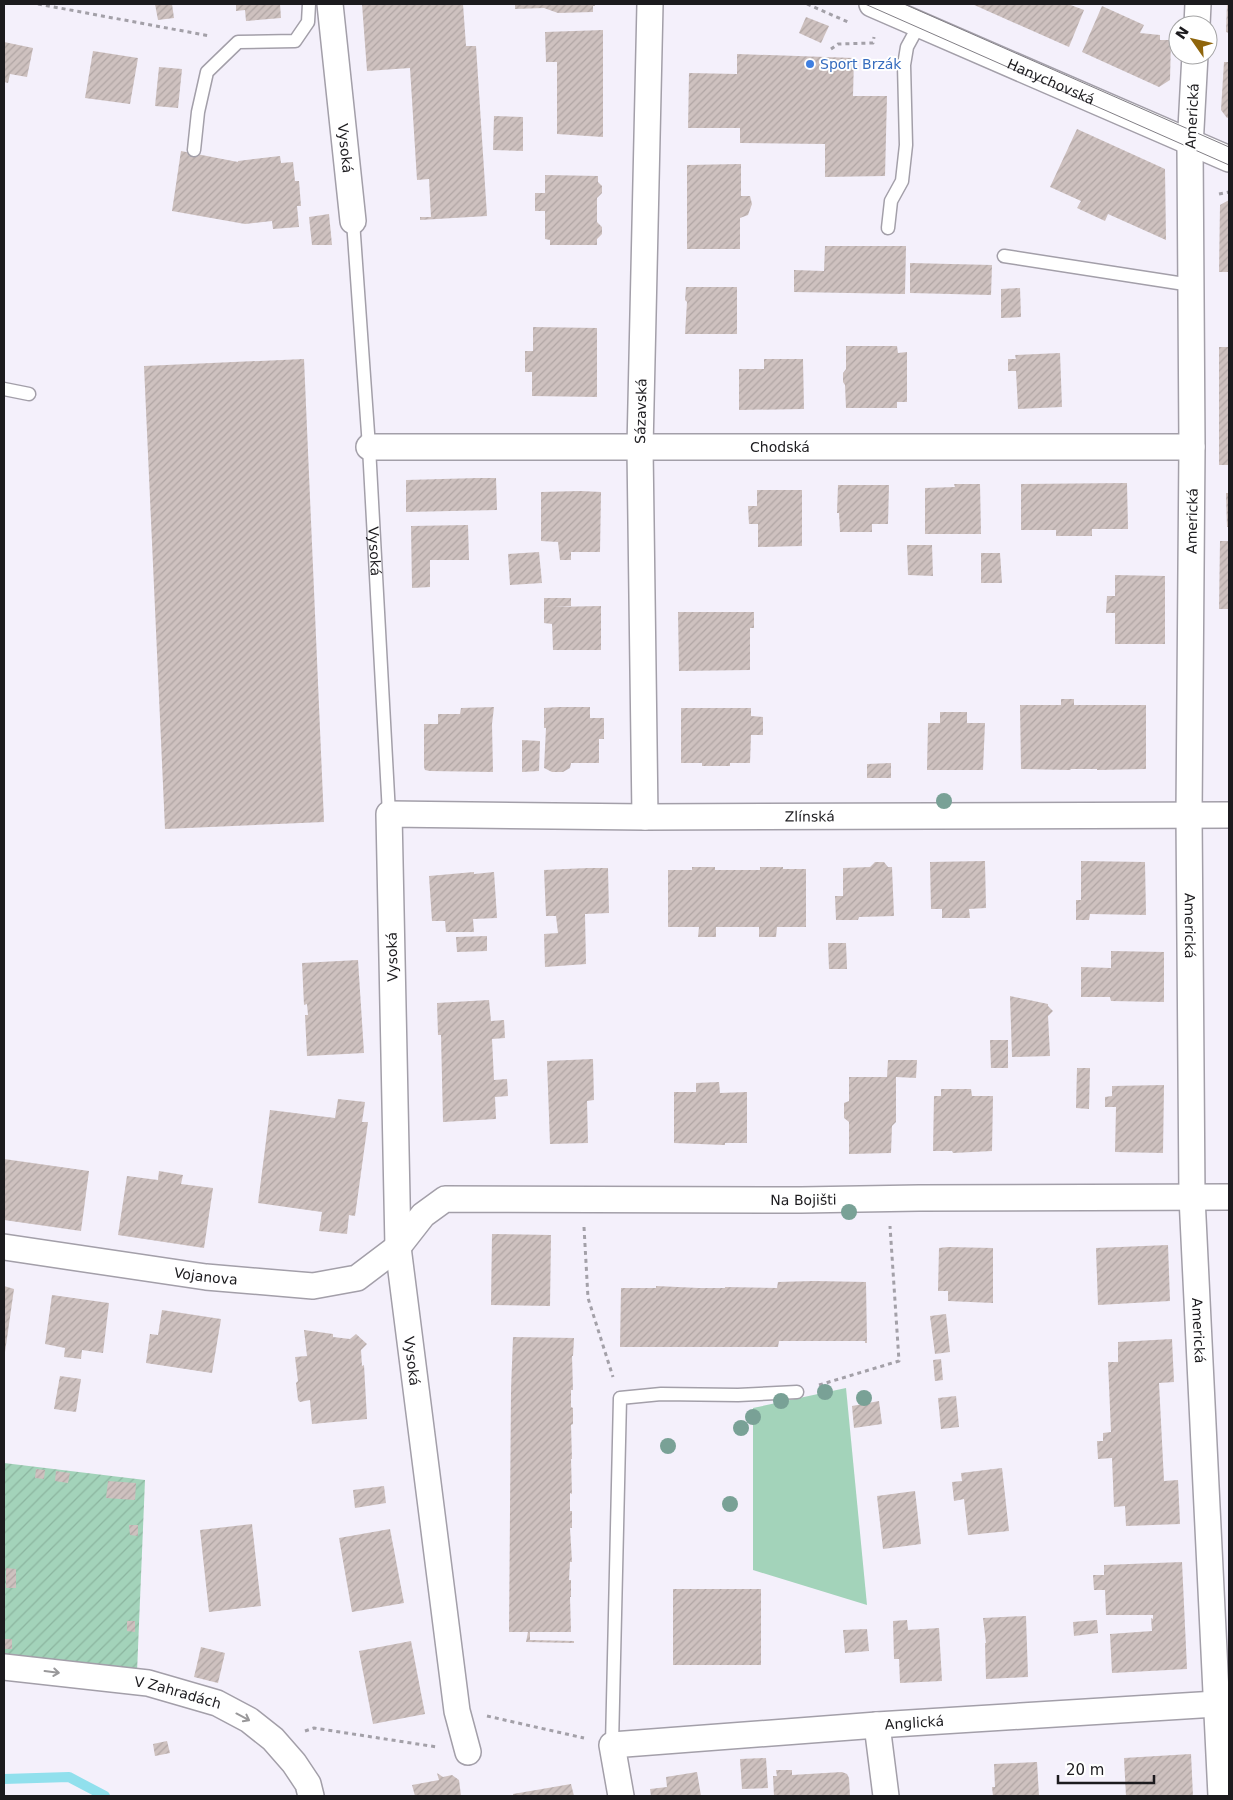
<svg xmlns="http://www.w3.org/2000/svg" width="1233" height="1800" font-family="'DejaVu Sans',sans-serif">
<defs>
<pattern id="garden-furrows" width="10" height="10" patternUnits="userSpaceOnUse" patternTransform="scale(1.25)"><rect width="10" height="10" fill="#a3d3ba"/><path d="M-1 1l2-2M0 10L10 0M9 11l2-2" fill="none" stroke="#8cb59f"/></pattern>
<pattern id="building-hatch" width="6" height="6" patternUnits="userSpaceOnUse" patternTransform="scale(1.25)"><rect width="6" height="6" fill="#cec1bf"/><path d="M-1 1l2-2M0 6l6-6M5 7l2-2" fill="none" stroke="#b0a5a4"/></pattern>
</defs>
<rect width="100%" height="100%" fill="#f4f0fb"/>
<path fill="#a3d3ba" d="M 846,1388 L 867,1605 L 753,1570 L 753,1408 Z"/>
<path fill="url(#garden-furrows)" d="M 4,1463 L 145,1480 L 137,1672 L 4,1657 Z"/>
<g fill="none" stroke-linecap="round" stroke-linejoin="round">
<path stroke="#91e0ed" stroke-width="10" d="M 4,1779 L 69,1777 L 105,1796"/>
</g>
<g fill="url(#building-hatch)">
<path d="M 155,4 L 172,4 L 174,18 L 158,20 Z"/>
<path d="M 236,4 L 280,4 L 281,18 L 246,21 L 245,10 L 236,11 Z"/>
<path d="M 362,4 L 463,4 L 466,46 L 476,46 L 487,216 L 420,220 L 420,217 L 431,217 L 429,179 L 417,180 L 410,68 L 367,71 Z"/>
<path d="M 515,4 L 594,4 L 595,6 L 593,6 L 593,12 L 558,13 L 544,8 L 515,9 Z"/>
<path d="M 972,4 L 1068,4 L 1084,10 L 1069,47 Z"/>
<path d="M 1227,4 L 1229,4 L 1229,33 L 1226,32 Z"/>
<path d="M 1102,6 L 1144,25 L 1140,33 L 1160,35 L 1160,40 L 1171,40 L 1170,80 L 1159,87 L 1082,52 Z"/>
<path d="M 806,17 L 829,26 L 821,43 L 799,33 Z"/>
<path d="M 603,30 L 603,137 L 557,134 L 557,62 L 546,62 L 545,32 Z"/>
<path d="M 4,42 L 33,48 L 27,77 L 10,74 L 8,83 L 4,82 Z"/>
<path d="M 93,51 L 138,58 L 130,104 L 85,98 Z"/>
<path d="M 737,54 L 854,58 L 853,96 L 887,96 L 885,176 L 825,177 L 825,144 L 740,143 L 740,128 L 688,128 L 689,73 L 737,74 Z"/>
<path d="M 1224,62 L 1229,62 L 1229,117 L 1227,118 L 1221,110 Z"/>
<path d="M 159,67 L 182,69 L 178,108 L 155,106 Z"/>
<path d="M 494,116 L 523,117 L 523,151 L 493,150 Z"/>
<path d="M 1077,129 L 1165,169 L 1166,240 L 1108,214 L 1105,221 L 1077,208 L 1081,201 L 1050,187 Z"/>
<path d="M 181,151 L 238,162 L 238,161 L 280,156 L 281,163 L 293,162 L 295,181 L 299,181 L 301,206 L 297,206 L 299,227 L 273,229 L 272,221 L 245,224 L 172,211 Z"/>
<path d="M 741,164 L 741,196 L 750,196 L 752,204 L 748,215 L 740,218 L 740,249 L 687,249 L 687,165 Z"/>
<path d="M 545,175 L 598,176 L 598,182 L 602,186 L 602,193 L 597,198 L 597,222 L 602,227 L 602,234 L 597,239 L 597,245 L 550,245 L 550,240 L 545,239 L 545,211 L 535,211 L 535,193 L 545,193 Z"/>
<path d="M 1229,200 L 1229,272 L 1219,272 L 1220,205 Z"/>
<path d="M 329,214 L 332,245 L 312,245 L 309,217 Z"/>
<path d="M 825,246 L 906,246 L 905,294 L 794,292 L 794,270 L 824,271 Z"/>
<path d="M 910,263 L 992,265 L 991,295 L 910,293 Z"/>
<path d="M 686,287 L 737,287 L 737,334 L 685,334 L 687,302 L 685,300 Z"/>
<path d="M 1020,288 L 1021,317 L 1001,318 L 1001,289 Z"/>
<path d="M 533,327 L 597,328 L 597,397 L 532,396 L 532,372 L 525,372 L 525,351 L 533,351 Z"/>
<path d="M 846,346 L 897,346 L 898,353 L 907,352 L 907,402 L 897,402 L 897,408 L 846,408 L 845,385 L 843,382 L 843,373 L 846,369 Z"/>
<rect x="1219" y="347" width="10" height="118"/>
<path d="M 1060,353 L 1062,407 L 1018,409 L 1016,371 L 1008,371 L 1008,359 L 1016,359 L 1015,355 Z"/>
<path d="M 304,359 L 324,822 L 165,829 L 144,366 Z"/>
<path d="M 764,359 L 803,359 L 804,409 L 739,410 L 739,369 L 764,369 Z"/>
<path d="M 478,478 L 496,478 L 497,510 L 406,512 L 406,480 Z"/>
<path d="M 1127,483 L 1128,529 L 1092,529 L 1092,536 L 1056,536 L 1056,530 L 1021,530 L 1021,484 Z"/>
<path d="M 954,484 L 980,484 L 981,534 L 925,534 L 925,488 L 955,487 Z"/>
<path d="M 838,485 L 889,485 L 888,524 L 872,524 L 872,532 L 840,532 L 839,513 L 837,513 Z"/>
<path d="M 757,490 L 802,490 L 802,546 L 758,547 L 758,524 L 749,524 L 748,506 L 757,506 Z"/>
<path d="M 580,491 L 601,492 L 600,552 L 571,552 L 571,560 L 560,560 L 558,542 L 541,541 L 541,492 Z"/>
<path d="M 1226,493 L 1229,493 L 1229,527 L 1227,527 Z"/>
<path d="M 468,525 L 469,560 L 430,560 L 430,587 L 412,588 L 411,526 Z"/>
<path d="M 1220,541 L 1229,541 L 1229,609 L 1219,609 Z"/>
<path d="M 907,545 L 932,545 L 933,576 L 908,575 Z"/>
<path d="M 539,552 L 542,583 L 510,585 L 508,554 Z"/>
<path d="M 981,553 L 1000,553 L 1002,583 L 981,583 Z"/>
<path d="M 1115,575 L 1165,576 L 1165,644 L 1115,644 L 1115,613 L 1106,613 L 1107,596 L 1115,596 Z"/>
<path d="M 544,598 L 571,598 L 571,606 L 552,607 L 601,606 L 601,650 L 553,650 L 552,624 L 544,623 Z"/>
<path d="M 678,612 L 754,612 L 754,628 L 750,628 L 750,670 L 679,671 Z"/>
<path d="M 1061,699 L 1074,699 L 1074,705 L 1146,705 L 1146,769 L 1097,770 L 1097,769 L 1070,769 L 1071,770 L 1021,769 L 1020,705 L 1061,705 Z"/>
<path d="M 494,707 L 492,724 L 493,772 L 430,771 L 425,770 L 424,767 L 424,724 L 438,724 L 438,714 L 460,714 L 461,708 Z"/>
<path d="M 559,707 L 590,707 L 590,718 L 604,718 L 604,739 L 599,739 L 599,763 L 571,763 L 570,768 L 563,772 L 552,772 L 544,768 L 546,728 L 544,728 L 544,708 Z"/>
<path d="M 681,708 L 751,708 L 751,716 L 763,717 L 763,735 L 751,735 L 750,763 L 730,763 L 730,766 L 702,766 L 702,763 L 681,763 Z"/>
<path d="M 940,712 L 967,712 L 967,723 L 985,723 L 983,770 L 927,770 L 928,723 L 940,723 Z"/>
<path d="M 522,740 L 540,741 L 539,771 L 522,772 Z"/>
<path d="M 891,763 L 891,778 L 867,778 L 867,764 Z"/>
<path d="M 985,861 L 986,908 L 969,909 L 970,918 L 942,918 L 942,909 L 931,909 L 930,862 Z"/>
<path d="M 1081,861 L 1145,862 L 1146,915 L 1090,914 L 1089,920 L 1076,920 L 1076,900 L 1081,900 Z"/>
<path d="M 875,862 L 884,862 L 888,867 L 892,867 L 894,916 L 859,917 L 858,920 L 836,920 L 835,896 L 843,896 L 843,868 L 870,867 Z"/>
<path d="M 692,867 L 715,867 L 715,870 L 760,870 L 760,867 L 783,867 L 783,869 L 806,869 L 806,927 L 777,927 L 776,937 L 759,937 L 759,927 L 716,927 L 716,937 L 698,937 L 699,927 L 668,927 L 668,870 L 692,870 Z"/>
<path d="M 588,868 L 608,868 L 609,913 L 585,914 L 586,964 L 545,967 L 544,934 L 558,933 L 556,916 L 546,916 L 544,870 Z"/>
<path d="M 474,872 L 474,874 L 494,872 L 497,918 L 473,919 L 474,932 L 446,932 L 445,921 L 432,921 L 429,876 Z"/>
<path d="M 487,936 L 487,951 L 457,952 L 456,937 Z"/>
<path d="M 828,943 L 846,943 L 847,969 L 829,969 Z"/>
<path d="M 1111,951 L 1164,952 L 1164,1002 L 1111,1001 L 1110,997 L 1081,997 L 1081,967 L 1111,968 Z"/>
<path d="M 358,960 L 364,1053 L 307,1056 L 305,1015 L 308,1015 L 307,1004 L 304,1005 L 302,963 Z"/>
<path d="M 1010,996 L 1048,1004 L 1048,1006 L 1053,1011 L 1048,1016 L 1050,1056 L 1012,1057 Z"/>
<path d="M 489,1000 L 491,1021 L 504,1020 L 505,1038 L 492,1039 L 494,1080 L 507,1079 L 508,1096 L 495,1097 L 496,1119 L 443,1122 L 441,1035 L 438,1035 L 437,1003 Z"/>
<path d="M 990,1040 L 1008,1040 L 1008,1068 L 991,1068 Z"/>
<path d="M 593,1059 L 594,1100 L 587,1101 L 588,1143 L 550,1144 L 547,1061 Z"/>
<path d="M 888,1060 L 917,1060 L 916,1078 L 896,1077 L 896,1122 L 892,1126 L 891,1153 L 849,1154 L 849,1122 L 844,1118 L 844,1103 L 849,1101 L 849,1077 L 887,1077 Z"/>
<path d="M 1077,1068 L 1090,1068 L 1089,1109 L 1076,1108 Z"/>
<path d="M 719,1082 L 720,1093 L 747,1092 L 747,1143 L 725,1143 L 725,1145 L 674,1143 L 674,1092 L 696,1092 L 696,1083 Z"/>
<path d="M 1164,1085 L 1163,1153 L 1115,1152 L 1116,1107 L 1105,1107 L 1105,1097 L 1112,1096 L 1112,1086 Z"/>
<path d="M 941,1089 L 971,1089 L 972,1096 L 993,1096 L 992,1151 L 953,1153 L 952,1151 L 933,1151 L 934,1096 L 941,1096 Z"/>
<path d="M 338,1099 L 365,1102 L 362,1122 L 368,1122 L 355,1216 L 349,1215 L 347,1234 L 319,1231 L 322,1212 L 258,1203 L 270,1110 L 335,1118 Z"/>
<path d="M 4,1159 L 89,1171 L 81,1231 L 4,1220 Z"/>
<path d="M 159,1171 L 183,1175 L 181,1184 L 213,1188 L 204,1248 L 118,1235 L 127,1176 L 158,1180 Z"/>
<path d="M 492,1234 L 551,1235 L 550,1306 L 491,1305 Z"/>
<path d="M 1168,1245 L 1170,1301 L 1098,1305 L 1096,1248 Z"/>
<path d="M 948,1247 L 993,1248 L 993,1303 L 948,1301 L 948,1291 L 938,1291 L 939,1248 Z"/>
<path d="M 814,1281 L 866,1282 L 867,1343 L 865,1343 L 865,1341 L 779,1341 L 778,1347 L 620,1347 L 621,1288 L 656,1288 L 656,1286 L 699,1288 L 725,1288 L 725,1287 L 777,1288 L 778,1282 Z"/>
<path d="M 4,1286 L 14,1289 L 5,1352 L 4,1352 Z"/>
<path d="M 52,1295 L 109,1303 L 103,1353 L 82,1350 L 81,1359 L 64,1357 L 65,1348 L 45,1344 Z"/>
<path d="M 162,1310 L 221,1319 L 212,1373 L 146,1363 L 150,1334 L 158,1335 Z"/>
<path d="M 946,1314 L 950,1352 L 935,1354 L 930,1316 Z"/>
<path d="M 304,1330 L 333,1334 L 333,1337 L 350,1339 L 356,1334 L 367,1344 L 361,1350 L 362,1366 L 364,1365 L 367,1419 L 312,1424 L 310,1400 L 300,1402 L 298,1400 L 296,1383 L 298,1381 L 295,1357 L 307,1356 Z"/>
<path d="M 513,1337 L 574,1338 L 573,1356 L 572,1356 L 573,1390 L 571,1390 L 571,1407 L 573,1408 L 573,1424 L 571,1425 L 572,1459 L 571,1459 L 572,1494 L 570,1493 L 570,1511 L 572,1511 L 572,1528 L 570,1528 L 572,1562 L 570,1562 L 569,1580 L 571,1580 L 571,1597 L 570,1597 L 571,1632 L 530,1632 L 530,1640 L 574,1641 L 574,1643 L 526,1642 L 528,1632 L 509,1632 L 511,1390 Z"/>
<path d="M 1172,1339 L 1174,1382 L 1159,1383 L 1164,1481 L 1178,1480 L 1180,1524 L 1126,1526 L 1125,1506 L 1114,1507 L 1112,1458 L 1098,1459 L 1097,1441 L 1103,1441 L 1103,1433 L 1111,1432 L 1108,1362 L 1118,1362 L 1118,1342 Z"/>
<path d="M 941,1359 L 943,1380 L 935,1381 L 933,1360 Z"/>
<path d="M 60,1376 L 81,1379 L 76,1412 L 54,1409 Z"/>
<path d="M 956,1396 L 959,1427 L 941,1429 L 938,1398 Z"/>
<path d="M 879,1401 L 882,1424 L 854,1428 L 852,1406 Z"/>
<path d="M 1002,1468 L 1009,1531 L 968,1535 L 964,1499 L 954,1501 L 952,1482 L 962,1481 L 961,1473 Z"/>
<path d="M 36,1469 L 45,1470 L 44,1479 L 35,1478 Z"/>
<path d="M 56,1471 L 70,1473 L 68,1483 L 55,1481 Z"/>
<path d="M 108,1481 L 136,1483 L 135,1500 L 106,1498 Z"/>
<path d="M 384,1486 L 386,1503 L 355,1508 L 353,1490 Z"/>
<path d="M 915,1491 L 921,1544 L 883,1549 L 877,1496 Z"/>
<path d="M 252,1524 L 261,1606 L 209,1612 L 200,1530 Z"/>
<path d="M 129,1525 L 138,1525 L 138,1536 L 130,1535 Z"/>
<path d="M 390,1529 L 404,1603 L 352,1612 L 339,1538 Z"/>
<path d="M 1182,1562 L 1187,1669 L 1112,1673 L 1110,1634 L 1152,1631 L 1151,1618 L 1153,1619 L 1153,1615 L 1106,1615 L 1105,1590 L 1094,1590 L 1093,1575 L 1104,1575 L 1104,1565 Z"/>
<path d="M 6,1568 L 16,1569 L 16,1579 L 9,1579 L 16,1579 L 16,1588 L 6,1588 Z"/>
<rect x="673" y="1589" width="88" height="76"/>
<path d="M 1026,1616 L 1028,1677 L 986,1679 L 985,1643 L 986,1643 L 983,1618 Z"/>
<path d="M 907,1620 L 908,1630 L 939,1628 L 942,1681 L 900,1683 L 899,1659 L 894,1659 L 893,1621 Z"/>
<path d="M 1097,1620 L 1098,1633 L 1074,1636 L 1073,1622 Z"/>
<path d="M 127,1621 L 135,1621 L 135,1632 L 127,1631 Z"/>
<path d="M 867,1629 L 869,1651 L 845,1653 L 843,1630 Z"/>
<rect x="4" y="1639" width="8" height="10"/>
<path d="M 411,1641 L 425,1714 L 373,1724 L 359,1651 Z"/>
<path d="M 201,1647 L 225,1653 L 218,1683 L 194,1677 Z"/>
<path d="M 167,1741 L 170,1753 L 155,1756 L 153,1744 Z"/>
<path d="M 1191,1754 L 1193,1796 L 1126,1796 L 1124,1758 Z"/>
<path d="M 766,1758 L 768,1788 L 742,1789 L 740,1759 Z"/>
<path d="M 1037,1762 L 1039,1796 L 993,1796 L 992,1787 L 995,1787 L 994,1764 Z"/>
<path d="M 776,1770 L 792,1770 L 792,1775 L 842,1772 L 847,1774 L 849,1778 L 850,1796 L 774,1796 L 773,1776 L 777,1776 Z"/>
<path d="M 697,1772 L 701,1796 L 651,1796 L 650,1789 L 667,1787 L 666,1777 Z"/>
<path d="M 437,1773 L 443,1777 L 452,1775 L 459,1780 L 461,1796 L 415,1796 L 412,1785 L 439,1780 Z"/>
<path d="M 571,1784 L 574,1796 L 513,1796 L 513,1794 Z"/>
</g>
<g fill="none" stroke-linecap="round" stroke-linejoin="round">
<g stroke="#a39fa9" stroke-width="15">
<g id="lane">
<path d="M 194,150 L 198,112 L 207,72 L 238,42 L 295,41 L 308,22 L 309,4"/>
<path id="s1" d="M 353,221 L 369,447 L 389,814"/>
<path d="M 888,228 L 891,201 L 902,181 L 906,145 L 904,65 L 907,47 L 919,25"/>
<path d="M 1004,256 L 1191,285"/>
<path d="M 4,389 L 29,394"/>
<path d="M 612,1745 L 620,1398 L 661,1394 L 738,1395 L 797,1392"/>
</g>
</g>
<g stroke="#a39fa9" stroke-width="28">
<g id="street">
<path id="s2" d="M 330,4 L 353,221"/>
<path id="s3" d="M 872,4 L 1229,159"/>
<path d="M 1197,25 L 1198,4"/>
<path id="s4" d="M 1195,55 L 1190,147 L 1192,447 L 1189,815 L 1192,1197 L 1221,1796"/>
<path id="s5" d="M 369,447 L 1192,447"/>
<path id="s6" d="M 645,817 L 640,448 L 650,4"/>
<path id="s7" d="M 4,1247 L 206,1277 L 313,1286 L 357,1278 L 398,1247 L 423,1215 L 445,1199 L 801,1200 L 919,1198 L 1229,1197"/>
<path id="s8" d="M 4,1667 L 148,1683 L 217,1703 L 249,1720 L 273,1739 L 294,1763 L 308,1784 L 311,1796"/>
<path d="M 877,1725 L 886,1796"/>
<path id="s9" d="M 468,1752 L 457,1711 L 398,1247 L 389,814 L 645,817 L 1229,815"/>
<path id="s10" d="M 621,1796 L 612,1745 L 877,1725 L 1216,1704"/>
</g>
</g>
<g stroke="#a3a0a8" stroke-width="3" stroke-dasharray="4 4" stroke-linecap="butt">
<path d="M 38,4 L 210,36"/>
<path d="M 807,4 L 848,22"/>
<path d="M 831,49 L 838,44 L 873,43 L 874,37"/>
<path d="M 1219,194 L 1229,192"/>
<path d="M 584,1227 L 588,1298 L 613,1377"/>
<path d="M 819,1385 L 899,1361 L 890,1226"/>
<path d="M 487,1716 L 584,1738"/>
<path d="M 305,1731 L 314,1728 L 437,1747"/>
</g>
<use href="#lane" stroke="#fff" stroke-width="12"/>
<use href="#street" stroke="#fff" stroke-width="25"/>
<g stroke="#817e85" stroke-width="1">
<path d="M 865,4 L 1229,165"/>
<path d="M 904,4 L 1229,147"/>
</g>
</g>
<g fill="#79a196">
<circle cx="944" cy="801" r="8"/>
<circle cx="849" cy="1212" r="8"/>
<circle cx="825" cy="1392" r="8"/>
<circle cx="864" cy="1398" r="8"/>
<circle cx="781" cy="1401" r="8"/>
<circle cx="753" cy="1417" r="8"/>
<circle cx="741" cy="1428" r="8"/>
<circle cx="668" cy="1446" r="8"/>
<circle cx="730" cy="1504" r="8"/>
</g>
<defs><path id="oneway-shaft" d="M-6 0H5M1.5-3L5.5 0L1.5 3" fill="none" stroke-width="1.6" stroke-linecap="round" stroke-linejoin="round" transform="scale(1.25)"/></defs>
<g stroke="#99989a">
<use href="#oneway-shaft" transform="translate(52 1672) rotate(7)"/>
<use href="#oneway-shaft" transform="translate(243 1717) rotate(28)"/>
</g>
<circle fill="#3f7fe0" stroke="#fff" stroke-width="2" cx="810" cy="64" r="5"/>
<g text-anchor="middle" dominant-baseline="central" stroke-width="4" stroke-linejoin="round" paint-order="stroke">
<g font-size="14" fill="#366cbe" stroke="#fff" text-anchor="start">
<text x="820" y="64">Sport Brzák</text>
</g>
<g font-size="14" fill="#1c1b1e" stroke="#fff">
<text stroke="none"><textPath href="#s3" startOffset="195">Hanychovská</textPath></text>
<text transform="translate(1192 116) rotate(-87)">Americká</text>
<text stroke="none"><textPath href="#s2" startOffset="145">Vysoká</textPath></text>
<text stroke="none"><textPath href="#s6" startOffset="406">Sázavská</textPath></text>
<text stroke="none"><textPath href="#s5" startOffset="411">Chodská</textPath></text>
<text transform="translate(1192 521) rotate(-89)">Americká</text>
<text stroke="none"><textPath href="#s1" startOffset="331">Vysoká</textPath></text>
<text stroke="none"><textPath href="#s9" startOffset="1364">Zlínská</textPath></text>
<text stroke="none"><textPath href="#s4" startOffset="871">Americká</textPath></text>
<text transform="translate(392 957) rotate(-91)">Vysoká</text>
<text stroke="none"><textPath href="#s7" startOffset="834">Na Bojišti</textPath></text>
<text stroke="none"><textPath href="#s7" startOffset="204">Vojanova</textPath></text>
<text stroke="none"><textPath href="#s4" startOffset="1276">Americká</textPath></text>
<text transform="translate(412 1361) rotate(83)">Vysoká</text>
<text stroke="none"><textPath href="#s8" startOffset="176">V Zahradách</textPath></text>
<text stroke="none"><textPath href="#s10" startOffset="355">Anglická</textPath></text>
</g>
</g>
<rect width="1233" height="1800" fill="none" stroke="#1c1b1e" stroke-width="10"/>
<g transform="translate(1193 40) rotate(304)"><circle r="24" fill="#ffffff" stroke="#a4a4a5"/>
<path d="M0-4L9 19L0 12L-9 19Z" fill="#8f650c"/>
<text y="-8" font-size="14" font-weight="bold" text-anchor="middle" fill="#1c1b1e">N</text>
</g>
<path d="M1058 1775v8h96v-8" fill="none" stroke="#1c1b1e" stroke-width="2.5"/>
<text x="1066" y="1775" font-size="15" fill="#1c1b1e" stroke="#ffffff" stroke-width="4" paint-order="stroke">20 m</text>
</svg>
